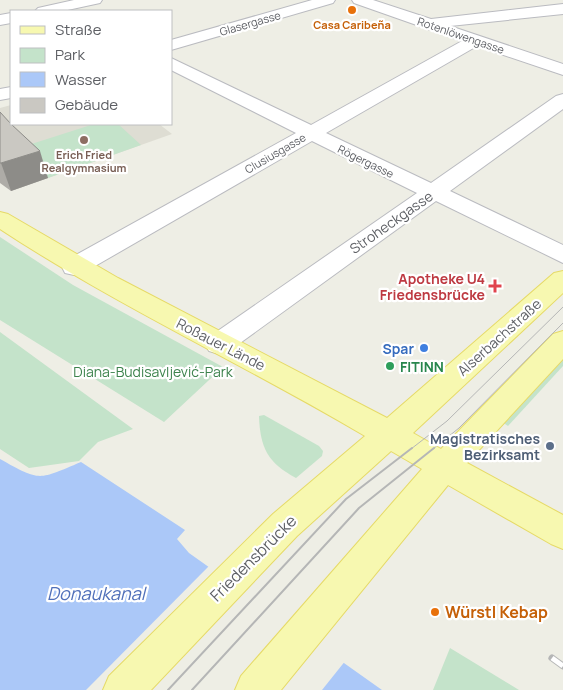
<svg xmlns="http://www.w3.org/2000/svg" width="563" height="690" font-family="Manrope,sans-serif">
<rect width="100%" height="100%" fill="#eeeee5"/>
<path fill="#deddd3" d="M 11,105 L 11,124 L 159,124 L 172,134 L 48,178 L 0,128 L 0,108 Z"/>
<g fill="#c4e3ca">
<path d="M 94,124 L 118,124 L 141,145 L 48,178 L 19,148 Z"/>
<path d="M 0,237 L 73,285 L 223,367 L 164,422 L 0,320 Z"/>
<path d="M 0,332 L 133,429 L 98,442 L 79,461 L 29,468 L 0,449 Z"/>
<path d="M 563,351 L 563,366 L 508,426 L 499,420 Z"/>
<path d="M 264,415 L 319,446 L 323,451 L 322,456 L 296,478 C 268,463 260,448 259,416 Z"/>
<path d="M 450,648 L 519,690 L 433,690 Z"/>
</g>
<path fill="#abc8f8" d="M 0,459 C 41,482 38,480 81,462 L 185,530 L 177,539 L 189,553 L 382,690 L 0,690 Z"/>
<path fill="#eeeee5" d="M 210,565 L 346,660 L 322,690 L 86,690 Z"/>
<g fill="none" stroke-linecap="round" stroke-linejoin="round">
<g stroke="#babbc0" stroke-width="2">
<g id="minor">
<path d="M 74,0 L 102,0 L 100,3 L 63,11 L 35,11 L 38,8 Z"/>
<path d="M 312,0 L 335,0 L 333,3 L 171,50 L 171,40 Z"/>
<path d="M 352,0 L 373,0 L 431,19 L 563,4 L 563,14 L 450,26 L 563,64 L 563,75 L 477,46 L 326,133 L 431,183 L 556,96 L 563,94 L 563,109 L 450,191 L 563,245 L 563,263 L 436,201 L 229,351 L 219,354 L 209,351 L 205,344 L 209,337 L 417,193 L 312,141 L 83,273 L 74,275 L 65,273 L 62,267 L 65,261 L 296,133 L 171,70 L 171,58 L 311,125 L 462,41 L 354,3 Z"/>
<path d="M 11,13 L 11,23 L 0,25 L 0,15 Z"/>
<path d="M 11,87 L 11,98 L 0,100 L 0,89 Z"/>
</g>
</g>
<g stroke="#e6da67" stroke-width="2">
<path id="major" d="M 0,212 L 8,214 L 118,278 L 387,418 L 554,273 L 563,271 L 563,293 L 413,433 L 441,449 L 553,334 L 563,331 L 563,359 L 467,463 L 563,515 L 563,549 L 551,544 L 448,485 L 281,690 L 235,690 L 241,676 L 422,469 L 391,451 L 297,536 L 151,690 L 103,690 L 109,676 L 273,514 L 365,436 C 245,365 117,306 0,229 Z"/>
</g>
<use href="#minor" fill="#fff" fill-rule="evenodd"/>
<use href="#major" fill="#f7f8b0" fill-rule="evenodd"/>
<g stroke="#b5b6b6" stroke-width="1">
<path d="M 411,449 L 447,421 L 563,307"/>
<path d="M 433,449 L 459,428 L 563,323"/>
</g>
<g stroke="#b5b6b6" stroke-width="2">
<path d="M 168,690 L 346,499 L 412,448"/>
<path d="M 192,690 L 359,508 L 434,448"/>
</g>
<g stroke="#b5b6b6" stroke-width="7">
<path id="rail" d="M 552,658 L 563,666"/>
</g>
<use href="#rail" stroke="#fff" stroke-width="5" stroke-dasharray="14" stroke-linecap="butt"/>
</g>
<path fill="#aeaca7" d="M 0,112 L 48,178 L 11,191 L 0,183 Z"/>
<path fill="#8d8c88" d="M 40,151 L 48,178 L 11,191 L 1,163 Z"/>
<path fill="#cac8c2" stroke="#8d8c88" d="M 0,112 L 11,124 L 40,151 L 1,163 L 0,163 Z"/>
<g fill="#e8710a" stroke="#fff" stroke-width="2">
<circle cx="352" cy="10" r="5"/>
<circle cx="435" cy="612" r="5"/>
</g>
<circle fill="#8d6e63" stroke="#fff" stroke-width="2" cx="84" cy="140" r="5"/>
<path fill="#e0444e" stroke="#fff" stroke-width="2" d="M492.5 278.5h5v5h5v5h-5v5h-5v-5h-5v-5h5z"/>
<circle fill="#3f7fe0" stroke="#fff" stroke-width="2" cx="424" cy="348" r="5"/>
<circle fill="#2e9e5b" stroke="#fff" stroke-width="2" cx="390" cy="366" r="5"/>
<circle fill="#5c6f8a" stroke="#fff" stroke-width="2" cx="550" cy="446" r="5"/>
<g text-anchor="middle" dominant-baseline="central" stroke-width="4.5" stroke-linejoin="round" paint-order="stroke">
<g font-size="11" fill="#5d5f64" stroke="#fff">
<text transform="translate(250 23) rotate(-16)">Glasergasse</text>
<text transform="translate(461 35) rotate(19)">Rotenlöwengasse</text>
<text transform="translate(275 153) rotate(-30)">Clusiusgasse</text>
<text transform="translate(366 161) rotate(26)">Rögergasse</text>
</g>
<g font-size="11" font-weight="bold" fill="#c56008" stroke="#fff">
<text x="352" y="24">Casa Caribeña</text>
</g>
<g font-size="11" font-weight="bold" fill="#785e54" stroke="#fff">
<text x="84" y="154">Erich Fried<tspan x="84" dy="13">Realgymnasium</tspan></text>
</g>
<g font-size="14" fill="#5d5f64" stroke="#fff">
<text transform="translate(391 222) rotate(-35)">Stroheckgasse</text>
<text transform="translate(499 337) rotate(-42)">Alserbachstraße</text>
<text transform="translate(221 344) rotate(27)">Roßauer Lände</text>
</g>
<g font-size="14" font-weight="bold" fill="#be3a42" stroke="#fff" text-anchor="end">
<text x="485" y="278">Apotheke U4<tspan x="485" dy="16">Friedensbrücke</tspan></text>
</g>
<g font-size="14" font-weight="bold" fill="#366cbe" stroke="#fff" text-anchor="end">
<text x="414" y="348">Spar</text>
</g>
<g font-size="14" font-weight="bold" fill="#27864d" stroke="#fff" text-anchor="start">
<text x="400" y="366">FITINN</text>
</g>
<g font-size="14" fill="#3d834d" stroke="#fff">
<text x="153" y="371">Diana-Budisavljević-Park</text>
</g>
<g font-size="14" font-weight="bold" fill="#4e5e75" stroke="#fff" text-anchor="end">
<text x="540" y="438">Magistratisches<tspan x="540" dy="16">Bezirksamt</tspan></text>
</g>
<g font-size="16" fill="#5d5f64" stroke="#fff">
<text transform="translate(253 558) rotate(-45)">Friedensbrücke</text>
</g>
<g font-size="16" font-weight="bold" fill="#c56008" stroke="#fff" text-anchor="start">
<text x="445" y="612">Würstl Kebap</text>
</g>
<g font-size="18" font-style="italic" fill="#5070ba" stroke="#fff">
<text x="96" y="593">Donaukanal</text>
</g>
</g>
<rect x="10" y="10" width="162" height="115" fill="#ffffff" stroke="#bebfc1"/>
<rect x="20" y="26" width="25" height="8" fill="#f7f8b0" stroke="#bebfc1"/>
<text x="55" y="35" font-size="15" fill="#5d5f64">Straße</text>
<rect x="20" y="48" width="25" height="15" fill="#c4e3ca" stroke="#bebfc1"/>
<text x="55" y="60" font-size="15" fill="#5d5f64">Park</text>
<rect x="20" y="72" width="25" height="15" fill="#abc8f8" stroke="#bebfc1"/>
<text x="55" y="85" font-size="15" fill="#5d5f64">Wasser</text>
<rect x="20" y="98" width="25" height="15" fill="#cac8c2" stroke="#bebfc1"/>
<text x="55" y="110" font-size="15" fill="#5d5f64">Gebäude</text>
</svg>
